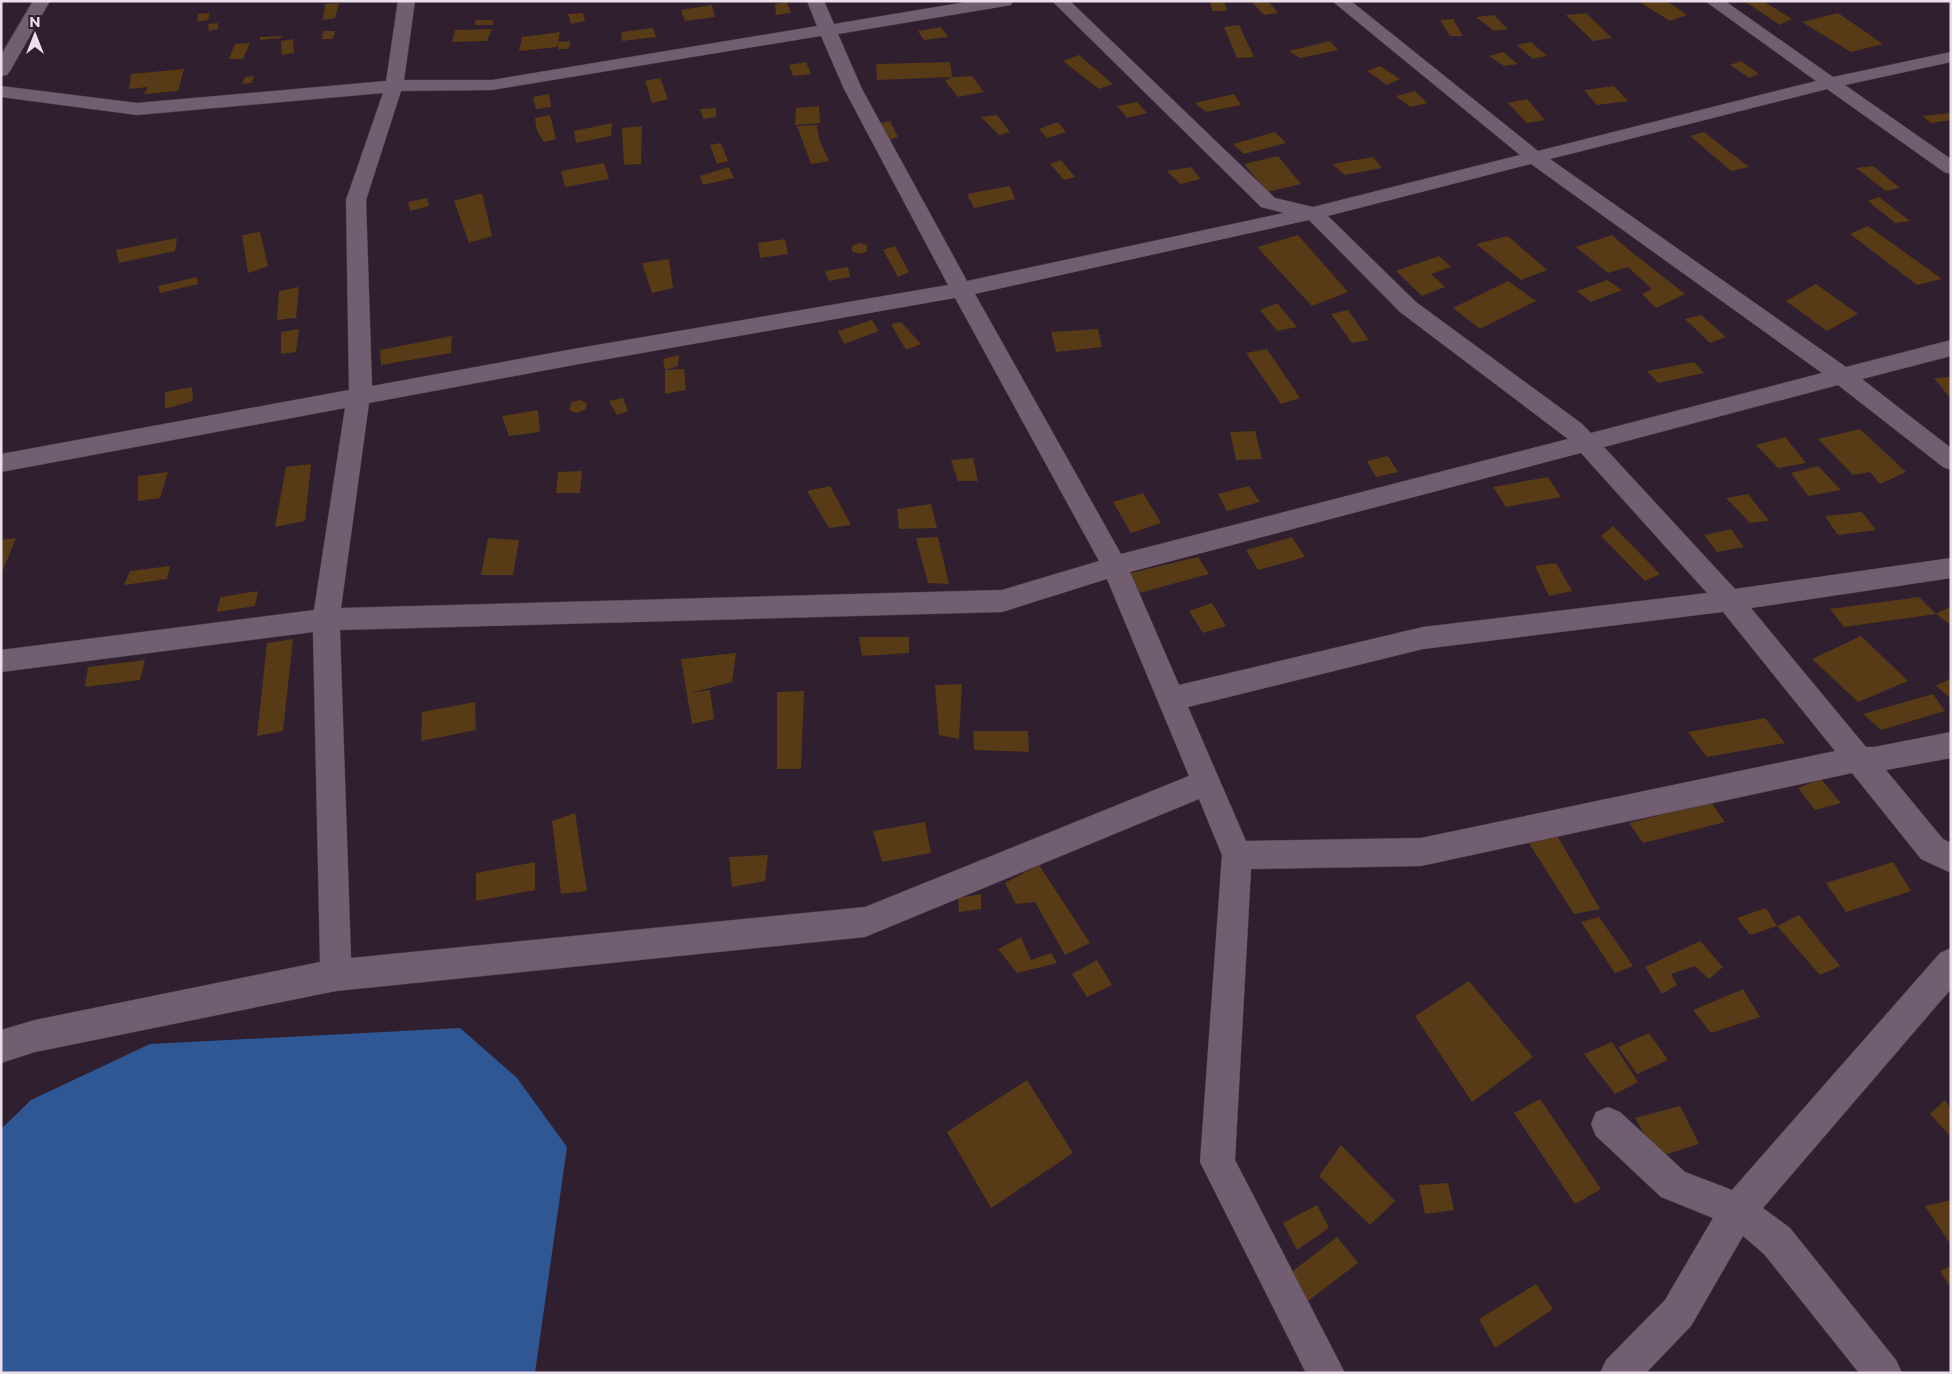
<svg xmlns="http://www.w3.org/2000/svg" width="1952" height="1374" font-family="Montserrat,sans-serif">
<rect width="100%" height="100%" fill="#301f2f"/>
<path fill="#2e5793" d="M 460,1028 L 517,1078 L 567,1147 L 535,1373 L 1,1373 L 1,1129 L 31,1100 L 150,1044 Z"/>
<g fill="#573a16">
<path d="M 1210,1 L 1224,1 L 1227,11 L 1212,11 Z"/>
<path d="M 1251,1 L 1268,1 L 1278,13 L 1264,15 Z"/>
<path d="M 1638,1 L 1667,1 L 1687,15 L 1670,21 Z"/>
<path d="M 1744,1 L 1763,1 L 1792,19 L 1780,25 Z"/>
<path d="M 787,2 L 791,13 L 776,15 L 775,4 Z"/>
<path d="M 339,3 L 335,18 L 323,20 L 325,4 Z"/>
<path d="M 712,5 L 715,17 L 685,21 L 681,10 Z"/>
<path d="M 210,13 L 208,20 L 197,22 L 198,14 Z"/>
<path d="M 583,13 L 585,21 L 571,24 L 568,14 Z"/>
<path d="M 1586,13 L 1612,38 L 1593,41 L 1566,15 Z"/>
<path d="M 1838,13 L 1883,44 L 1851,52 L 1802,22 Z"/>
<path d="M 1494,15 L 1508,29 L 1494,31 L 1476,17 Z"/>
<path d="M 1453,19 L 1463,36 L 1450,36 L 1440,20 Z"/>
<path d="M 476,20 L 493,20 L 493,25 L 474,25 Z"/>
<path d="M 218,23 L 218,29 L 209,31 L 208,24 Z"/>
<path d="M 1239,25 L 1254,57 L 1237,58 L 1224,27 Z"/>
<path d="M 941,27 L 948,37 L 924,40 L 918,31 Z"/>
<path d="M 653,28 L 656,37 L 622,41 L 621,32 Z"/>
<path d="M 492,29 L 487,41 L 452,42 L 455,30 Z"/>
<path d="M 323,31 L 335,31 L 333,39 L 322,39 Z"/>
<path d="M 560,32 L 557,47 L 519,51 L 522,37 Z"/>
<path d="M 282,36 L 281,38 L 260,40 L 260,37 Z"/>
<path d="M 293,39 L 294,53 L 282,55 L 281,41 Z"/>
<path d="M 570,41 L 569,49 L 558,49 L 558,42 Z"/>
<path d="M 1330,41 L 1338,50 L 1300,58 L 1289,51 Z"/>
<path d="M 1531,42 L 1547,56 L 1533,59 L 1517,45 Z"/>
<path d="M 250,43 L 243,59 L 229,59 L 235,44 Z"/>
<path d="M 1503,52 L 1518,64 L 1504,66 L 1489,56 Z"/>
<path d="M 1079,55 L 1113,84 L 1099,89 L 1063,61 Z"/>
<path d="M 1741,61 L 1759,74 L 1749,78 L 1730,65 Z"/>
<path d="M 806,62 L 811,74 L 793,76 L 789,65 Z"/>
<path d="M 950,62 L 952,77 L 877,80 L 876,64 Z"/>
<path d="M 1380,66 L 1400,79 L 1387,85 L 1367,71 Z"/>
<path d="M 184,69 L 178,91 L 144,94 L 148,87 L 129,89 L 131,74 Z"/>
<path d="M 254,76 L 252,83 L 242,84 L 245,77 Z"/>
<path d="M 972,76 L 984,92 L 958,97 L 945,81 L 952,77 Z"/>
<path d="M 660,78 L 668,99 L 652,103 L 645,81 Z"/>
<path d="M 1614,86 L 1628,101 L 1597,105 L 1584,90 Z"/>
<path d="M 1415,91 L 1427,103 L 1410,107 L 1396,96 Z"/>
<path d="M 549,94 L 551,107 L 536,109 L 533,97 Z"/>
<path d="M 1234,94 L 1241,105 L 1206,112 L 1195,103 Z"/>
<path d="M 1527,99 L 1545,120 L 1527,123 L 1508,103 Z"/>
<path d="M 1137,102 L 1147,113 L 1127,118 L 1117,106 Z"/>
<path d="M 819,106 L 820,123 L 795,125 L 796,108 Z"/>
<path d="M 716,108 L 716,117 L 703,119 L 700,109 Z"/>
<path d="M 1951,113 L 1951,120 L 1931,123 L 1922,116 Z"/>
<path d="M 550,115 L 556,139 L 544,142 L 537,131 L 535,118 Z"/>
<path d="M 997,115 L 1010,132 L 999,135 L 981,117 Z"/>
<path d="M 890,121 L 898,137 L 886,141 L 876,124 Z"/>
<path d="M 1058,122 L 1066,132 L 1047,138 L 1039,129 Z"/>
<path d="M 612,123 L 611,136 L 576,143 L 574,131 Z"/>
<path d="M 817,125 L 819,139 L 829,161 L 811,164 L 797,126 Z"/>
<path d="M 642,126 L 641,164 L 624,165 L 622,128 Z"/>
<path d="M 1275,132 L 1286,143 L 1244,154 L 1233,144 Z"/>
<path d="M 1704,132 L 1749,167 L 1731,171 L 1690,136 Z"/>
<path d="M 721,143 L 728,161 L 717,164 L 710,145 Z"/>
<path d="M 1278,156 L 1301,184 L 1267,192 L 1244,164 Z"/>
<path d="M 1373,157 L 1382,168 L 1345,175 L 1332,164 Z"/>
<path d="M 1061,160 L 1075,177 L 1064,180 L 1050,164 Z"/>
<path d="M 604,163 L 609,179 L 565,187 L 561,171 Z"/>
<path d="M 1873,166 L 1900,188 L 1886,191 L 1856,168 Z"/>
<path d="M 729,167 L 734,178 L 703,185 L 700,176 Z"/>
<path d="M 1191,167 L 1201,179 L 1180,184 L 1167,171 Z"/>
<path d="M 1010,186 L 1015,199 L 974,208 L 967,194 Z"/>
<path d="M 482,193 L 492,236 L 469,243 L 454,201 Z"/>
<path d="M 1879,197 L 1910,221 L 1895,223 L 1868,201 Z"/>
<path d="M 427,198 L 429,206 L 410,211 L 408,202 Z"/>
<path d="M 1868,226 L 1942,279 L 1917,285 L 1850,234 Z"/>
<path d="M 260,232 L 268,266 L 248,273 L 242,235 Z"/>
<path d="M 1298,235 L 1348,292 L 1312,306 L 1257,247 Z"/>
<path d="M 1612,235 L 1628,249 L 1685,294 L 1656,308 L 1642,294 L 1652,289 L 1628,267 L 1608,273 L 1576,247 Z"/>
<path d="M 1508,236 L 1547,270 L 1521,280 L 1476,244 Z"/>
<path d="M 177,238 L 175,251 L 119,263 L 116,250 Z"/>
<path d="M 785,239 L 788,254 L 760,258 L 758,243 Z"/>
<path d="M 860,243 L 867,245 L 867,251 L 861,254 L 853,252 L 851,249 L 853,245 Z"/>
<path d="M 895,246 L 909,272 L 898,277 L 883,250 Z"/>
<path d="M 1439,256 L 1451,267 L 1431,274 L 1445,287 L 1422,296 L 1396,271 Z"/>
<path d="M 669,259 L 673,288 L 652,293 L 642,263 Z"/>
<path d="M 848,267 L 850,277 L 829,281 L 825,271 Z"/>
<path d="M 197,277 L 198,284 L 160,293 L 158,286 Z"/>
<path d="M 1607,280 L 1622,290 L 1591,302 L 1577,291 Z"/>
<path d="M 1508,281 L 1536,301 L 1480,329 L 1453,308 Z"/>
<path d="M 1816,284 L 1858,314 L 1827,331 L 1786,301 Z"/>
<path d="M 299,287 L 296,318 L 277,320 L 279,291 Z"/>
<path d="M 1277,303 L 1297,327 L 1277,331 L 1260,310 Z"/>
<path d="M 1348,310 L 1369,340 L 1352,343 L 1331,314 Z"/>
<path d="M 1701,315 L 1726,337 L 1710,343 L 1685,319 Z"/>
<path d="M 872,320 L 879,331 L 844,344 L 838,331 Z"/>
<path d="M 901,322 L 921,344 L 906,350 L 891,324 Z"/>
<path d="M 299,329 L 296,352 L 281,354 L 281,332 Z"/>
<path d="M 1098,329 L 1102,347 L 1056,352 L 1051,332 Z"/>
<path d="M 452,336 L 451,353 L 381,365 L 380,350 Z"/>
<path d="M 1267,349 L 1300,398 L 1281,404 L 1246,353 Z"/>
<path d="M 679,355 L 678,366 L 665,370 L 684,369 L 686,390 L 665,394 L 665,370 L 663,359 Z"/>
<path d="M 1694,362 L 1704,373 L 1658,383 L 1647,371 Z"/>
<path d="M 1951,377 L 1951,399 L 1934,378 Z"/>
<path d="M 192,387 L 193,401 L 165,409 L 165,392 Z"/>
<path d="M 623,398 L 628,411 L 617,415 L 609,401 Z"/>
<path d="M 580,400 L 587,403 L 586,409 L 577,413 L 569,410 L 572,402 Z"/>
<path d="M 538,410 L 540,432 L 509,436 L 502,416 Z"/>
<path d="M 1860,429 L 1906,472 L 1880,484 L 1870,472 L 1853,475 L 1818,439 Z"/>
<path d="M 1255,431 L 1262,459 L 1236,460 L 1230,432 Z"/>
<path d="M 1785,437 L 1806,463 L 1778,468 L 1756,445 Z"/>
<path d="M 1388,456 L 1398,472 L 1376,477 L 1367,461 Z"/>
<path d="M 973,458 L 978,481 L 958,481 L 951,460 Z"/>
<path d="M 311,464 L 305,521 L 275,527 L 286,467 Z"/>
<path d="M 1818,466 L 1841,490 L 1808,496 L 1791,473 Z"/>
<path d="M 582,471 L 580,493 L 556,493 L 558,472 Z"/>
<path d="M 168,472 L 160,498 L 138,501 L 138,476 Z"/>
<path d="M 1548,477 L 1561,497 L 1506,507 L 1493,487 Z"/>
<path d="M 830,486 L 851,525 L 829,528 L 807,491 Z"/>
<path d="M 1249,486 L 1260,502 L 1227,511 L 1218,494 Z"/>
<path d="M 1143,493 L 1161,523 L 1131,533 L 1113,502 Z"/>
<path d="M 1748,494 L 1769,521 L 1750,523 L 1726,498 Z"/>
<path d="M 931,504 L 937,528 L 899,529 L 897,509 Z"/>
<path d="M 1862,512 L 1876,530 L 1838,535 L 1825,516 Z"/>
<path d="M 1613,526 L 1660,574 L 1645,581 L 1601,536 Z"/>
<path d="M 1731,529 L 1744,547 L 1717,552 L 1704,535 Z"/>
<path d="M 938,537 L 949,584 L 928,583 L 916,538 Z"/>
<path d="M 1292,537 L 1305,557 L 1258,570 L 1246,550 Z"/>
<path d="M 16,538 L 1,575 L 1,540 Z"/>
<path d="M 488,538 L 519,540 L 513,575 L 481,575 Z"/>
<path d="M 1198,557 L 1209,574 L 1132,595 L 1122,575 Z"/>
<path d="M 1556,563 L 1572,591 L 1549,596 L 1535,566 Z"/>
<path d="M 170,566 L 167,579 L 124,585 L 130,571 Z"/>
<path d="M 258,591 L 255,606 L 217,612 L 220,597 Z"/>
<path d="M 1919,597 L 1936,614 L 1844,627 L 1830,609 Z"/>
<path d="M 1212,603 L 1226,626 L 1203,633 L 1189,611 Z"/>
<path d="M 1951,606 L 1951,625 L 1936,614 Z"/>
<path d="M 1861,636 L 1908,681 L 1858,702 L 1812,659 Z"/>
<path d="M 859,637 L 909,637 L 909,653 L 862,656 Z"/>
<path d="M 293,639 L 283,731 L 257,736 L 267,643 Z"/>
<path d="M 736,653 L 732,682 L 690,693 L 710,690 L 714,719 L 692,724 L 681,659 Z"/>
<path d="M 145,660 L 140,680 L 85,687 L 88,667 Z"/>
<path d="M 1951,678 L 1951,699 L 1936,686 Z"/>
<path d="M 962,684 L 959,739 L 939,735 L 935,685 Z"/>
<path d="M 804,691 L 801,769 L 777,769 L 777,692 Z"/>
<path d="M 1933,694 L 1945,711 L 1881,730 L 1863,714 Z"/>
<path d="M 475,702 L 476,730 L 421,741 L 422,712 Z"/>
<path d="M 1765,718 L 1785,743 L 1707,757 L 1688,732 Z"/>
<path d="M 973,731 L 1028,731 L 1029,752 L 974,750 Z"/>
<path d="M 1821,779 L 1841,803 L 1815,810 L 1798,788 Z"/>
<path d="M 1711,802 L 1725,822 L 1643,843 L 1629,823 Z"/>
<path d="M 575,813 L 587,891 L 561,894 L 552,821 Z"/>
<path d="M 925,822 L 931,853 L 882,862 L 873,831 Z"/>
<path d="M 1552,827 L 1600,909 L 1574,914 L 1525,837 Z"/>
<path d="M 768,855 L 765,881 L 732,887 L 729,857 Z"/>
<path d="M 535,862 L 535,890 L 476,901 L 476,873 Z"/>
<path d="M 1893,862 L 1911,891 L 1846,912 L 1826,883 Z"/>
<path d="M 1039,865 L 1090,943 L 1065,955 L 1035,902 L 1016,904 L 1005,883 Z"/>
<path d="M 981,894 L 981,909 L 959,912 L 958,898 Z"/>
<path d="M 1766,908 L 1777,926 L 1750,935 L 1737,918 Z"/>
<path d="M 1799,915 L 1840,966 L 1820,975 L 1777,926 Z"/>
<path d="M 1599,917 L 1633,966 L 1615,973 L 1581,922 Z"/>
<path d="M 1021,937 L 1031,960 L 1051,953 L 1057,963 L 1017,973 L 998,949 Z"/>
<path d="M 1700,941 L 1723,967 L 1709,979 L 1695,966 L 1671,974 L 1677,985 L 1662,994 L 1645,967 Z"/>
<path d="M 1097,960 L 1112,985 L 1087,997 L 1072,974 Z"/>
<path d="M 1469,981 L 1533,1057 L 1472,1102 L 1415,1016 Z"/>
<path d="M 1743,989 L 1760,1017 L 1711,1033 L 1693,1010 Z"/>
<path d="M 1649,1033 L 1668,1060 L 1637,1074 L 1618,1047 Z"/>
<path d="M 1612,1042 L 1638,1082 L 1615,1094 L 1584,1054 Z"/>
<path d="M 1027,1080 L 1073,1153 L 991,1208 L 947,1132 Z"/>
<path d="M 1540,1099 L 1601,1189 L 1575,1204 L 1514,1113 Z"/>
<path d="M 1945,1100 L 1951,1109 L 1951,1137 L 1930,1114 Z"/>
<path d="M 1680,1106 L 1699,1144 L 1658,1157 L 1635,1118 Z"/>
<path d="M 1341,1145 L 1395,1201 L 1370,1225 L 1319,1176 Z"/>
<path d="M 1448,1183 L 1454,1210 L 1425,1214 L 1419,1185 Z"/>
<path d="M 1951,1200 L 1951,1245 L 1925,1206 Z"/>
<path d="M 1317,1205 L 1329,1228 L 1297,1250 L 1283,1223 Z"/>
<path d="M 1337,1237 L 1358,1263 L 1308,1301 L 1289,1274 Z"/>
<path d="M 1951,1266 L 1951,1288 L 1940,1271 Z"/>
<path d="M 1536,1284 L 1553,1309 L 1495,1348 L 1479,1319 Z"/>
</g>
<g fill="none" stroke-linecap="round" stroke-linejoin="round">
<g stroke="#4a3d4a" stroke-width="1">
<g id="minor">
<path d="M 33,1 L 50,1 L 10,71 L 7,75 L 1,76 L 1,55 Z"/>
<path d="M 398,1 L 415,1 L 404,80 L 492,80 L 817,26 L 807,1 L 824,1 L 834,24 L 972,1 L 1013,1 L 1011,5 L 1005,6 L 838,34 L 862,89 L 967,281 L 1284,213 L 1261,207 L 1052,1 L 1070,1 L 1275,198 L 1313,207 L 1520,155 L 1332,1 L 1351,1 L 1538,151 L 1816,81 L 1705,1 L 1725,1 L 1833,77 L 1951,52 L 1951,62 L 1845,85 L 1951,159 L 1951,174 L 1944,172 L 1827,89 L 1550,159 L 1846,367 L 1951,340 L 1951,356 L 1862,379 L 1951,448 L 1951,470 L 1943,467 L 1838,385 L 1604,447 L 1735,589 L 1951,558 L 1951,578 L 1751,608 L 1866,747 L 1874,747 L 1951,732 L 1951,758 L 1886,770 L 1943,839 L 1951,843 L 1951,873 L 1921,859 L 1852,773 L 1421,866 L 1251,869 L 1235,1160 L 1345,1373 L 1306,1373 L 1200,1162 L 1222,855 L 1199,799 L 865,937 L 336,991 L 35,1052 L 1,1063 L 1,1030 L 35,1020 L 320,962 L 313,632 L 1,672 L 1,650 L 314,610 L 345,408 L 1,472 L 1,454 L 349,390 L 346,200 L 383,93 L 137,115 L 1,97 L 1,86 L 137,103 L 386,81 ZM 821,36 L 844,89 L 948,285 L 579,348 L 372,386 L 366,200 L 401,91 L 492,90 ZM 1531,164 L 1822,373 L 1591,433 L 1581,423 L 1416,302 L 1328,216 ZM 1309,220 L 1400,312 L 1568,439 L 1121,554 L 975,294 ZM 955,298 L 1099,561 L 1002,590 L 341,608 L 369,403 L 579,364 ZM 1581,453 L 1707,593 L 1423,627 L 1179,685 L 1130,572 ZM 1107,579 L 1189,776 L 865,907 L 351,958 L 340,630 L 1002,612 ZM 1723,612 L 1835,751 L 1421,838 L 1246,841 L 1188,707 L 1423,649 Z"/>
<path d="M 1951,948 L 1951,989 L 1763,1208 L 1790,1228 L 1896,1360 L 1902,1373 L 1859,1373 L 1764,1254 L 1743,1236 L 1691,1326 L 1646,1373 L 1600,1373 L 1606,1360 L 1665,1300 L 1713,1218 L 1661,1197 L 1596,1136 L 1591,1124 L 1596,1112 L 1608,1107 L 1620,1112 L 1685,1172 L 1732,1190 L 1940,953 Z"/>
</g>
</g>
<use href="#minor" fill="#715e70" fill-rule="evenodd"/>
</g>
<rect width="1952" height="1374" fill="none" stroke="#ebe0ea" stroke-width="5"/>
<g transform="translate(35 35)" stroke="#301f2f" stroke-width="4" paint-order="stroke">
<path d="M0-4L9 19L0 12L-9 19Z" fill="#ebe0ea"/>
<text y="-8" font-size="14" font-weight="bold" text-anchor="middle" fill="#ebe0ea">N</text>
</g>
</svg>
